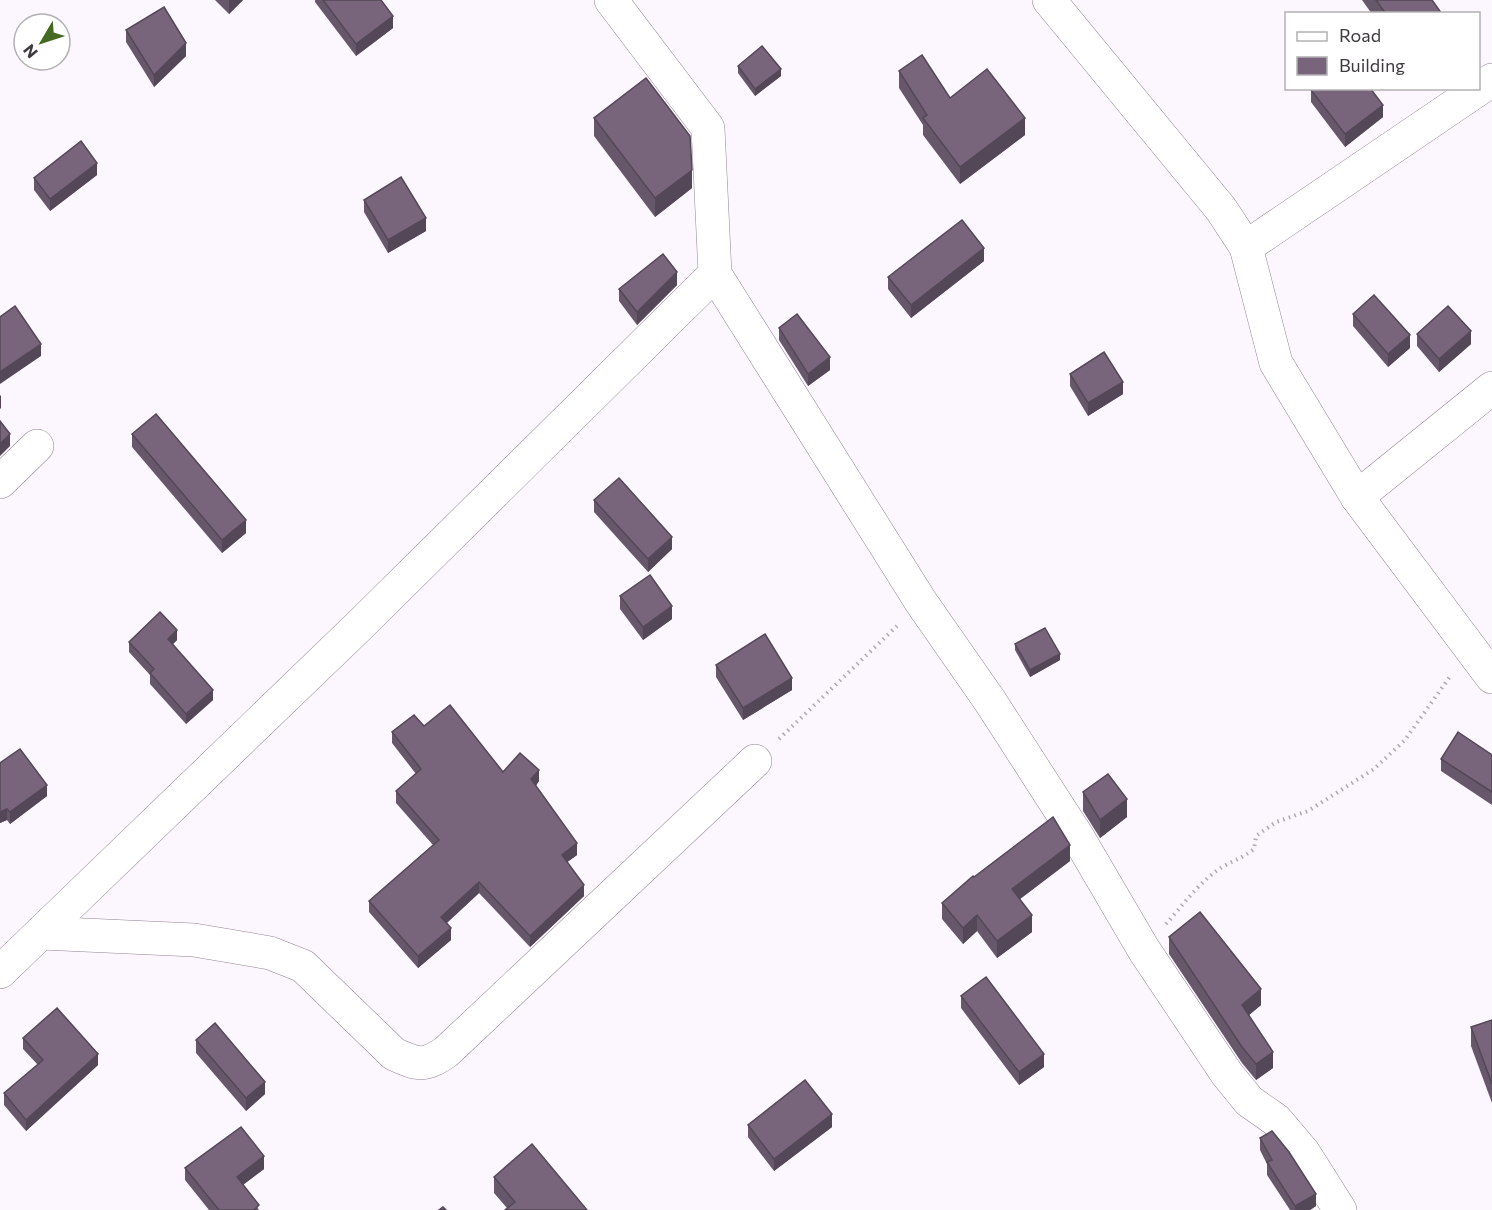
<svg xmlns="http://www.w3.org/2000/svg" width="1492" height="1210" font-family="Commissioner,sans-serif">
<rect width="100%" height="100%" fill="#fcf6fe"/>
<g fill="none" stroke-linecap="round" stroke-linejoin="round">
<g stroke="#928495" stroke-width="34">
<g id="minor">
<path d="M 611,0 L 708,128 L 715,274 L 921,602 L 990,701 L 1079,839 L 1144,950 L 1227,1074 L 1249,1101 L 1276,1120 L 1304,1153 L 1340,1210"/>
<path d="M 1049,0 L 1221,209 L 1246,247 L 1276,363 L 1357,497 L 1492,677"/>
<path d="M 1246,247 L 1492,80"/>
<path d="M 0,482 L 37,446"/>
<path d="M 1357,497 L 1492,388"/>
<path d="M 41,933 L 194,940 L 270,953 L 303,966 L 394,1054 C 418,1065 424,1067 446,1052 L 755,761"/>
<path d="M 0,972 L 359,626 L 715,274"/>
</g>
</g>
<g stroke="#afa9b1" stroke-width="4" stroke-dasharray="1.5 4.5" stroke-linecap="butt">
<path d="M 779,739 L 897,626"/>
<path d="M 1166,924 C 1183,905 1200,881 1222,867 C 1233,861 1244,857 1254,849 L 1256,836 L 1276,822 L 1308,811 L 1374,769 L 1405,740 L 1451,675"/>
</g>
<use href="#minor" stroke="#fff" stroke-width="33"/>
</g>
<g fill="#67576b">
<path d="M 215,0 L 243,0 L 229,14 Z"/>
<path d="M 315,0 L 381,0 L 393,28 L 356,56 L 315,2 Z"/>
<path d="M 1362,0 L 1432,0 L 1442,14 L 1372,14 Z"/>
<path d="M 126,30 L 186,56 L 154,87 L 126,42 Z"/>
<path d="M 738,66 L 781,76 L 755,96 L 738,73 Z"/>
<path d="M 899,71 L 950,98 L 1025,135 L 960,184 L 923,135 L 923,125 L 899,88 Z"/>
<path d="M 1311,90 L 1383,117 L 1345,147 L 1311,102 Z"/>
<path d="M 594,118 L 692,188 L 655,217 L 594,136 Z"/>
<path d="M 97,175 L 50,211 L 34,190 L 34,178 Z"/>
<path d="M 364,200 L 426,231 L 388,253 L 364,212 Z"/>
<path d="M 984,261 L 911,318 L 888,289 L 888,277 Z"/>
<path d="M 677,285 L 637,325 L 619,301 L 619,289 Z"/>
<path d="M 1353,314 L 1410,348 L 1388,367 L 1353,326 Z"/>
<path d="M 779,328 L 830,370 L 808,386 L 779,340 Z"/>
<path d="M 1417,334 L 1471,344 L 1439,372 L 1417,346 Z"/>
<path d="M 1070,374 L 1123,394 L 1088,416 L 1070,386 Z"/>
<path d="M 132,434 L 246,533 L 222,553 L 132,447 Z"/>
<path d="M 594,500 L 672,549 L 648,572 L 594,512 Z"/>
<path d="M 620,596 L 672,619 L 643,640 L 620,609 Z"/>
<path d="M 177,640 L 173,644 L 213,700 L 186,724 L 150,684 L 150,675 L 129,652 L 129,642 Z"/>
<path d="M 1015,644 L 1060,660 L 1030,677 L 1015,650 Z"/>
<path d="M 716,665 L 792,690 L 743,720 L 716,677 Z"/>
<path d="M 424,726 L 503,772 L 539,781 L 536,786 L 577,855 L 567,862 L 584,896 L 530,947 L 479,893 L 447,923 L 451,940 L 418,968 L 369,912 L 369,901 L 433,845 L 396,803 L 396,791 L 416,774 L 392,743 L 392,732 Z"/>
<path d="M 1492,755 L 1492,805 L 1441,771 L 1441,759 Z"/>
<path d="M 0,763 L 47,796 L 10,824 L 7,820 L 0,823 Z"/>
<path d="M 1083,792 L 1127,817 L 1100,838 L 1083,811 Z"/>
<path d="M 1070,861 L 1020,899 L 1032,932 L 997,958 L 977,931 L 963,944 L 942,919 L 942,903 L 974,877 Z"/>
<path d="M 1169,937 L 1261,1005 L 1249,1015 L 1273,1068 L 1256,1080 L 1242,1063 L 1169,954 Z"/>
<path d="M 961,996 L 1044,1067 L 1019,1085 L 961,1008 Z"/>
<path d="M 1492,1020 L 1492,1103 L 1471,1046 L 1471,1027 Z"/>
<path d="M 23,1038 L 98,1065 L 26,1131 L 4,1105 L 4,1093 L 38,1065 L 23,1049 Z"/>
<path d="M 196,1040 L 265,1094 L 246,1111 L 196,1053 Z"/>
<path d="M 748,1125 L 832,1127 L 774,1171 L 748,1137 Z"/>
<path d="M 1260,1138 L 1316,1206 L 1310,1210 L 1290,1210 L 1267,1175 L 1267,1164 L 1260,1150 Z"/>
<path d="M 185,1168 L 264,1169 L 243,1185 L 259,1210 L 209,1210 L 185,1180 Z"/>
<path d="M 494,1177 L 587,1210 L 507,1208 L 494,1193 Z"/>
</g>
<g fill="#544757">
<path d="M 229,0 L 243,0 L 229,14 Z"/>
<path d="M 393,16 L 393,28 L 356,56 L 356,44 Z"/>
<path d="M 186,43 L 186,56 L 154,87 L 154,75 Z"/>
<path d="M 781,69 L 781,76 L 755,96 L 755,89 Z"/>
<path d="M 1383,105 L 1383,117 L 1345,147 L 1345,134 Z"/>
<path d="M 1025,118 L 1025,135 L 960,184 L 960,167 Z"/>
<path d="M 97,163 L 97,175 L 50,211 L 50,199 Z"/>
<path d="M 692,170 L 692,188 L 655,217 L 655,198 Z"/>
<path d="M 426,218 L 426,231 L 388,253 L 388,240 Z"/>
<path d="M 984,248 L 984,261 L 911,318 L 911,305 Z"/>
<path d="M 677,272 L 677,285 L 637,325 L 637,312 Z"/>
<path d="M 1471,331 L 1471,344 L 1439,372 L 1439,359 Z"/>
<path d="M 1410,335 L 1410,348 L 1388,367 L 1388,354 Z"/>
<path d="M 41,344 L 41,356 L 0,384 L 0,372 Z"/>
<path d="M 830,357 L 830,370 L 808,386 L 808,374 Z"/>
<path d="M 1123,382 L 1123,394 L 1088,416 L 1088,403 Z"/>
<path d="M 1,395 L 1,408 L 0,409 L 0,396 Z"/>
<path d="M 10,434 L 10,446 L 0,456 L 0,444 Z"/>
<path d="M 246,520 L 246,533 L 222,553 L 222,540 Z"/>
<path d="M 672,537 L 672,549 L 648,572 L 648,559 Z"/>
<path d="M 672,606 L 672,619 L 643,640 L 643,627 Z"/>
<path d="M 177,630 L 177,640 L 168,649 L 168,639 Z"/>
<path d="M 1060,654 L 1060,660 L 1030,677 L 1030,670 Z"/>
<path d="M 792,678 L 792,690 L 743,720 L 743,708 Z"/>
<path d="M 213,690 L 213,700 L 186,724 L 186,714 Z"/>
<path d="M 539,770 L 539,781 L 531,791 L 531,779 Z"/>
<path d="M 47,785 L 47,796 L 10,824 L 10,812 Z"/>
<path d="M 1127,799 L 1127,817 L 1100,838 L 1100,820 Z"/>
<path d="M 7,809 L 7,820 L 0,823 L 0,812 Z"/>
<path d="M 577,843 L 577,855 L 562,866 L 562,855 Z"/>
<path d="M 1070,845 L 1070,861 L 1012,905 L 1012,889 Z"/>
<path d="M 479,882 L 479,893 L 441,928 L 441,917 Z"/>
<path d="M 584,885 L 584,896 L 530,947 L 530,936 Z"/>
<path d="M 977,915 L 977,931 L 963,944 L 963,928 Z"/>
<path d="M 1032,915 L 1032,932 L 997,958 L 997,941 Z"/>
<path d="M 451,928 L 451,940 L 418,968 L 418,956 Z"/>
<path d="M 1261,989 L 1261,1005 L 1242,1021 L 1242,1005 Z"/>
<path d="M 1273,1052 L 1273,1068 L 1256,1080 L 1256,1064 Z"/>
<path d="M 98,1054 L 98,1065 L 26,1131 L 26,1120 Z"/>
<path d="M 1044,1054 L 1044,1067 L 1019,1085 L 1019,1072 Z"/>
<path d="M 265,1082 L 265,1094 L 246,1111 L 246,1098 Z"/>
<path d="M 832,1114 L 832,1127 L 774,1171 L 774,1159 Z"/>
<path d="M 264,1156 L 264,1169 L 237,1189 L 237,1177 Z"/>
<path d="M 1316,1194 L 1316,1206 L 1310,1210 L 1295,1210 L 1295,1206 Z"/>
</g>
<g fill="#78657c" stroke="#544757" stroke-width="1.5">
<path d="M 323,0 L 381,0 L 393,16 L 356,44 Z"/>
<path d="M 1376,0 L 1432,0 L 1442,14 L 1386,14 Z"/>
<path d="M 164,7 L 186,43 L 154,75 L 126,30 Z"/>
<path d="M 762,46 L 781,69 L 755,89 L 738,66 Z"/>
<path d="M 922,55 L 950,98 L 987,69 L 1025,118 L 960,167 L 923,118 L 927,115 L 899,71 Z"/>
<path d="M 646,78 L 690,136 L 692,170 L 655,198 L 594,118 Z"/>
<path d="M 1313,88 L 1370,88 L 1383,105 L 1345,134 L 1311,90 Z"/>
<path d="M 81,141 L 97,163 L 50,199 L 34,178 Z"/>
<path d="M 401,177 L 426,218 L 388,240 L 364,200 Z"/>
<path d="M 962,220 L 984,248 L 911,305 L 888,277 Z"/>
<path d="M 663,254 L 677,272 L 637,312 L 619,289 Z"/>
<path d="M 1374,295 L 1410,335 L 1388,354 L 1353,314 Z"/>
<path d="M 15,306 L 41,344 L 0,372 L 0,317 Z"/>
<path d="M 1448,306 L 1471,331 L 1439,359 L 1417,334 Z"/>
<path d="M 797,314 L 830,357 L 808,374 L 779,328 Z"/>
<path d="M 1104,352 L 1123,382 L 1088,403 L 1070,374 Z"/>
<path d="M 156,414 L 246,520 L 222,540 L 132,434 Z"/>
<path d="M 0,421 L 10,434 L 0,444 Z"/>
<path d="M 619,478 L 672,537 L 648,559 L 594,500 Z"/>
<path d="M 650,575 L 672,606 L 643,627 L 620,596 Z"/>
<path d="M 160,612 L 177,630 L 168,639 L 213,690 L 186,714 L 150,673 L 154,669 L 129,642 Z"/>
<path d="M 1045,628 L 1060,654 L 1030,670 L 1015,644 Z"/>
<path d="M 765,634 L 792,678 L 743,708 L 716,665 Z"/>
<path d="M 450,705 L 503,772 L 520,753 L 539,770 L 531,779 L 577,843 L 562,855 L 584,885 L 530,936 L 479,882 L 441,917 L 451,928 L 418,956 L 369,901 L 439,840 L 396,791 L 421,769 L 392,732 L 414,715 L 424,726 Z"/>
<path d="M 1458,732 L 1492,755 L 1492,792 L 1441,759 Z"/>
<path d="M 20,749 L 47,785 L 10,812 L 7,809 L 0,812 L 0,763 Z"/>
<path d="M 1108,774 L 1127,799 L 1100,820 L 1083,792 Z"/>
<path d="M 1053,817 L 1070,845 L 1012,889 L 1032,915 L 997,941 L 977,915 L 963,928 L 942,903 L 973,876 L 974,877 Z"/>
<path d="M 1200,912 L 1261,989 L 1242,1005 L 1273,1052 L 1256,1064 L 1242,1047 L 1169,937 Z"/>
<path d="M 986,977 L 1044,1054 L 1019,1072 L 961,996 Z"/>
<path d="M 57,1008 L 98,1054 L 26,1120 L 4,1093 L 43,1060 L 23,1038 Z"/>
<path d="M 1492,1020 L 1492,1084 L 1471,1027 Z"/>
<path d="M 215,1023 L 265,1082 L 246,1098 L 196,1040 Z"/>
<path d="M 805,1080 L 832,1114 L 774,1159 L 748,1125 Z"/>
<path d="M 241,1127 L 264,1156 L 237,1177 L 259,1205 L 254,1210 L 219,1210 L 185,1168 Z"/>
<path d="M 1272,1131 L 1289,1152 L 1316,1194 L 1295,1206 L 1267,1162 L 1272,1160 L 1260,1138 Z"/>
<path d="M 532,1144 L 587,1210 L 505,1210 L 515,1202 L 494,1177 Z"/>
<path d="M 443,1207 L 446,1210 L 439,1210 Z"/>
</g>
<rect x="1285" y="12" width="195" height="78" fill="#ffffff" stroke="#b2b0b3" stroke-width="1.5"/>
<rect x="1297" y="32" width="30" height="9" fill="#ffffff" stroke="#b2b0b3" stroke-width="1.5"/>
<text x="1339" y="42" font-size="18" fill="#3f3940">Road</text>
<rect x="1297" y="57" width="30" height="18" fill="#78657c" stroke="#b2b0b3" stroke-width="1.5"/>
<text x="1339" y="72" font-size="18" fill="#3f3940">Building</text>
<g transform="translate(42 42) rotate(231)"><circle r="28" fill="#ffffff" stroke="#b2b0b3" stroke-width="1.5"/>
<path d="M0-4.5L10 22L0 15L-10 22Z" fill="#466921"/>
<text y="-9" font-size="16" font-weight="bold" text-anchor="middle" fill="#3f3940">N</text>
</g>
</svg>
